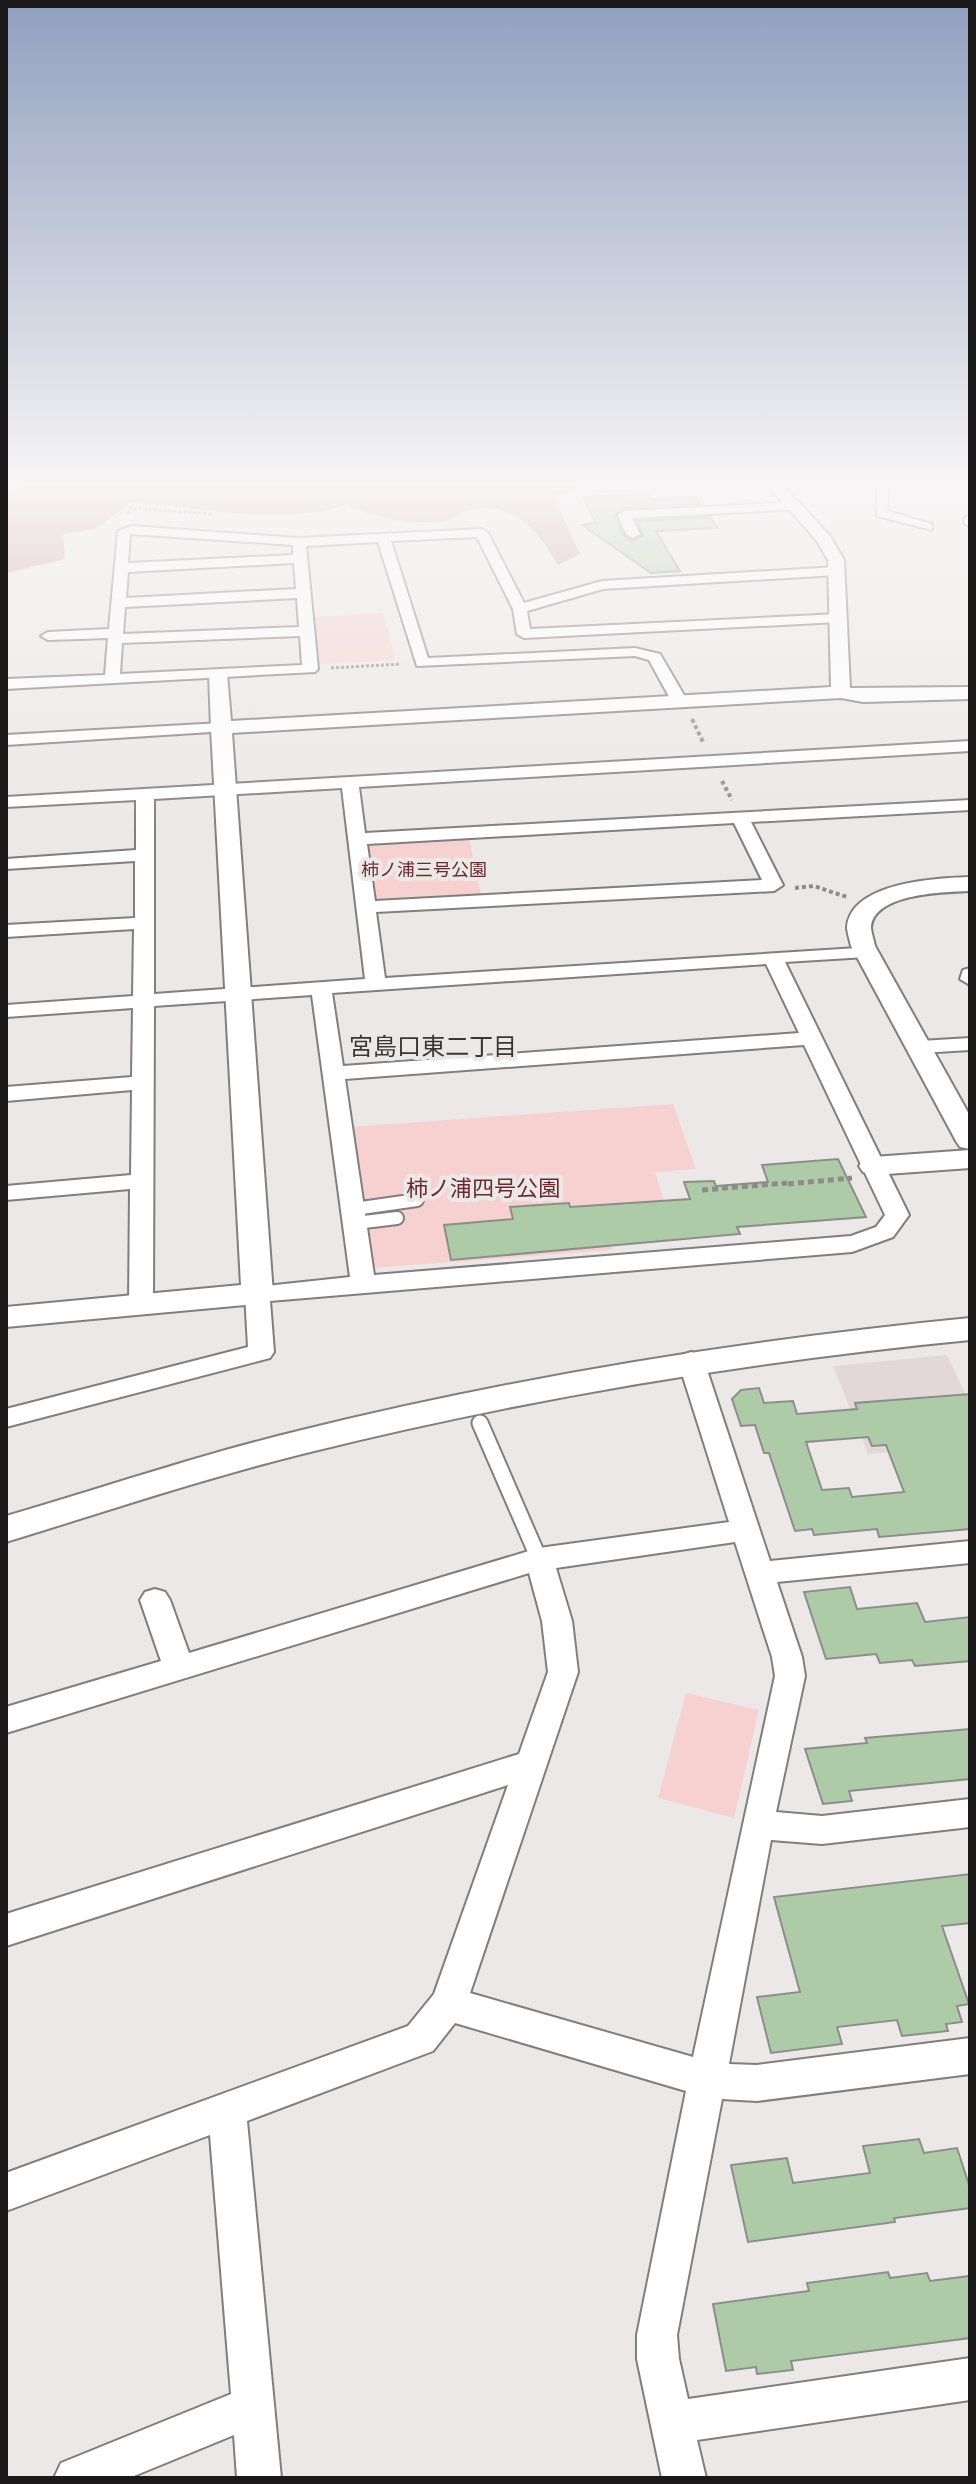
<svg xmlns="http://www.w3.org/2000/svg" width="976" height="2484" font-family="Roboto,'Noto Sans JP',sans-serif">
<rect width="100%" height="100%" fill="#ede8e8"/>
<path fill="#e4d7d7" d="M 947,1355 L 970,1404 L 970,1444 L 868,1454 L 833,1366 Z"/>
<g fill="#f6d1d0">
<path d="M 383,613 L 395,660 L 319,664 L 310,617 Z"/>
<path d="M 469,839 L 481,895 L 376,900 L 369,844 Z"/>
<path d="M 673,1104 L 696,1169 L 655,1172 L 664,1201 L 600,1206 L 612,1250 L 372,1268 L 350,1127 Z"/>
<path d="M 686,1693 L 759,1710 L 734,1818 L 658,1798 Z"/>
</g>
<path fill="#ce9d9d" d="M 22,487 L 583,487 L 554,496 L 580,554 L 558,565 C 539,531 507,496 465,511 C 457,514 452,520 443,521 C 408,525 379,519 347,505 C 279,526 202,508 132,502 L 95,529 L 63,534 L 65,559 L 6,573 L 6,492 Z"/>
<g fill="#aecba7" stroke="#8c8e8c" stroke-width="2" fill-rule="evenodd">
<path d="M 648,494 L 651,499 L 695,497 L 700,504 L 622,508 L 615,516 L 623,535 L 632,541 L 643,535 L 637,521 L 710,517 L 718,528 L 656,531 L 680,571 L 651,573 L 582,525 L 596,523 L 583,497 Z"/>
<path d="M 838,1159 L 866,1217 L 737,1227 L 740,1234 L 451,1260 L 444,1225 L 513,1219 L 510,1207 L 569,1203 L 570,1207 L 690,1199 L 684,1182 L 714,1181 L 716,1186 L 768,1182 L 762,1165 Z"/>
<path d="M 759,1388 L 764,1403 L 793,1401 L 797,1414 L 857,1409 L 855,1403 L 970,1394 L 970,1529 L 879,1537 L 877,1529 L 814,1535 L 812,1529 L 795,1531 L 769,1453 L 764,1453 L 755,1425 L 741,1426 L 732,1399 L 741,1390 ZM 868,1437 L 872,1446 L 886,1445 L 904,1492 L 852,1497 L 849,1488 L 822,1490 L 806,1442 Z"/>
<path d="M 850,1587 L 857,1609 L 917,1603 L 925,1622 L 970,1617 L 970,1661 L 915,1666 L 912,1660 L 880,1663 L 876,1654 L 826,1659 L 804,1592 Z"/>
<path d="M 970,1729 L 970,1779 L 849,1791 L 852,1801 L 823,1804 L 805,1749 L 867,1743 L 865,1738 Z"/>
<path d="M 970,1874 L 970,1923 L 942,1926 L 969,2004 L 957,2006 L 962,2022 L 946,2024 L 948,2031 L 902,2036 L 897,2020 L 837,2027 L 842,2044 L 771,2053 L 757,1997 L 800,1992 L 774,1897 Z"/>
<path d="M 919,2139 L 924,2153 L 957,2148 L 970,2188 L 970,2208 L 894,2218 L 895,2222 L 748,2242 L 731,2165 L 787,2158 L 793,2183 L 870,2173 L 863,2146 Z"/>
<path d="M 888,2272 L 890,2278 L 927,2273 L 930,2281 L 970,2276 L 970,2338 L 791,2361 L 793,2370 L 757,2374 L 756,2367 L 726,2371 L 713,2304 L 809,2291 L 807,2283 Z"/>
</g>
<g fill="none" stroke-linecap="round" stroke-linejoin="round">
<g stroke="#817e7e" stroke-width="16">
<g id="service-far1">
<path d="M 354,1209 L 417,1200"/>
<path d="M 356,1223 L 397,1218"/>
</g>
</g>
<g stroke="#817e7e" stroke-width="19">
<path id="service" d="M 480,1423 L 539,1559"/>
</g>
<g stroke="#817e7e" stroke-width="4">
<g id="minor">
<path d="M 877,487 L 889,487 L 887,511 L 932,524 L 932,530 L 877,516 Z"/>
<path d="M 795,502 L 799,503 L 799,509 L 632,518 L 640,534 L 633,538 L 626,534 L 618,515 L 624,511 Z"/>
<path d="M 970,516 L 970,527 L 964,523 L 965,517 Z"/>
<path d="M 132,526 L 299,538 L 481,529 L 488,533 L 524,603 L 602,581 L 837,567 L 844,571 L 837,575 L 603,589 L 527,611 L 530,629 L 839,614 L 846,618 L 839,622 L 524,638 L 517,634 L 513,609 L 477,537 L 391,541 L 428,658 L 635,648 L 660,654 L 688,702 L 680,707 L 672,702 L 649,660 L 635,656 L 417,666 L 378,542 L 306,546 L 318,669 L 315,672 L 6,689 L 6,679 L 105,675 L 108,638 L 48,640 L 41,636 L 48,632 L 109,629 L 118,531 ZM 130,534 L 293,545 L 293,555 L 128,563 ZM 294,563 L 296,589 L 126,598 L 128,572 ZM 297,598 L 299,627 L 123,634 L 125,607 ZM 300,636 L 302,665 L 120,674 L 122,643 Z"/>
<path d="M 221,723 L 227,725 L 227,731 L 6,745 L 6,735 Z"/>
<path d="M 970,741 L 970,751 L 359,787 L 365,833 L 970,800 L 970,810 L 751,822 L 783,885 L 774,891 L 376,912 L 385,978 L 873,947 L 876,951 L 873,955 L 866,957 L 785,962 L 909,1215 L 893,1237 L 852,1252 L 270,1301 L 274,1352 L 270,1358 L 6,1427 L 6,1409 L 248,1347 L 245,1294 L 248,1288 L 350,1277 L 312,995 L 154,1006 L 153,1305 L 150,1311 L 132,1311 L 129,1305 L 130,1189 L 6,1200 L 6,1186 L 131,1175 L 132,1090 L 6,1101 L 6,1087 L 132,1077 L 133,1008 L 6,1017 L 6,1005 L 133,996 L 134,929 L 6,937 L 6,925 L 135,918 L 135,861 L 6,869 L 6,859 L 136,850 L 136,800 L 6,807 L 6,797 ZM 342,788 L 365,979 L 154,994 L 154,799 ZM 734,823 L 762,880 L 375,901 L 367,844 ZM 766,964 L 799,1033 L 343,1066 L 332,993 ZM 804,1045 L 885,1215 L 876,1227 L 851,1236 L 374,1275 L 345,1079 Z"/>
<path d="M 970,968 L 970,985 L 960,979 L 963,970 Z"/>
<path d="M 970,1038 L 970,1050 L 920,1053 L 910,1047 L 920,1041 Z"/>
<path d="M 691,1352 L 700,1355 L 704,1361 L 770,1561 L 970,1541 L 970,1563 L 777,1582 L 802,1657 L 805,1676 L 776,1812 L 822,1816 L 970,1799 L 970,1827 L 822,1844 L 771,1840 L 729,2064 L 757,2065 L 970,2038 L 970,2074 L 757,2101 L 722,2099 L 677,2335 L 679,2359 L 688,2399 L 970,2358 L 970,2400 L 697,2440 L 706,2478 L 662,2478 L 637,2359 L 637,2335 L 686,2091 L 455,2023 L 433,2051 L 247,2121 L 281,2478 L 237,2478 L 234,2435 L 129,2478 L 54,2478 L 61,2463 L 231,2394 L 210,2135 L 6,2211 L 6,2173 L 408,2026 L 434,1994 L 508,1785 L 6,1946 L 6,1914 L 519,1754 L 548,1672 L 542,1621 L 529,1573 L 6,1733 L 6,1707 L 161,1661 L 140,1600 L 145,1592 L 155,1589 L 165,1592 L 170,1600 L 189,1653 L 539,1548 L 729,1522 L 678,1361 L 682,1355 ZM 735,1542 L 772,1657 L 775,1676 L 693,2057 L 470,1993 L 578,1672 L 572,1621 L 556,1568 Z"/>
</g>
</g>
<g stroke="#817e7e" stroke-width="4">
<g id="tertiary">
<path d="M 769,487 L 785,487 L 830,536 L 844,560 L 850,688 L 970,687 L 970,699 L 863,702 L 841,698 L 232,733 L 273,1294 L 268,1301 L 257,1304 L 6,1327 L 6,1307 L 241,1285 L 211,728 L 209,674 L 211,670 L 225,670 L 227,674 L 231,721 L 831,687 L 828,560 L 817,541 Z"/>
<path d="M 970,877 L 970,891 C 946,892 874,893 871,927 C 871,932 874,940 875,946 L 970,1116 L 970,1149 L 960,1147 L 956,1141 L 851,946 C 850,941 847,932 847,927 C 851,882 937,878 970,877 Z"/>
<path d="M 970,1150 L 970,1168 L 873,1175 L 863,1172 L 859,1166 L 863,1160 L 873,1157 Z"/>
<path d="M 970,1318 L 970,1340 C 745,1362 522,1399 302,1454 C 202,1479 104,1512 6,1542 L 6,1516 C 105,1487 202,1454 302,1430 C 522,1376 745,1340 970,1318 Z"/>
</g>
</g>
<g stroke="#8f8b8b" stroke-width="3" stroke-dasharray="3 2" stroke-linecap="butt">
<path d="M 128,514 L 130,508 L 213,514"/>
<path d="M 331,668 L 401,664"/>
</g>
<g stroke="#8f8b8b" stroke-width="4" stroke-dasharray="4 3" stroke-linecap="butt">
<path d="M 692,719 L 703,742"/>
<path d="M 722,781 L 732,800"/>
<path d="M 795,888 L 814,886 L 847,897"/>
</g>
<g stroke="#8f8b8b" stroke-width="5" stroke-dasharray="6 4" stroke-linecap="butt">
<path d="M 788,1184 L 852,1178"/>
<path d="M 702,1190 L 787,1183"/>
</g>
<use href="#service-far1" stroke="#fff" stroke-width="12"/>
<use href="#service" stroke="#fff" stroke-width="15"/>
<use href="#minor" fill="#fff" fill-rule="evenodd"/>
<use href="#tertiary" fill="#fff" fill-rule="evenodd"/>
</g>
<linearGradient id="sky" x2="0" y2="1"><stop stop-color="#91a0bf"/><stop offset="0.58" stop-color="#f7f5f5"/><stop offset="1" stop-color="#f7f5f5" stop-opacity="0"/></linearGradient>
<rect width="976" height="835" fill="url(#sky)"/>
<g text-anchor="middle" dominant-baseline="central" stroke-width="8" stroke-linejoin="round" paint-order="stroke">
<g font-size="18" fill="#682a2e" stroke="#ede8e8">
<text x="424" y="869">柿ノ浦三号公園</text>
</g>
<g font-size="22" fill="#682a2e" stroke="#ede8e8">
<text x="483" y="1188">柿ノ浦四号公園</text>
</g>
<g font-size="24" fill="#393636" stroke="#ede8e8">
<text x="433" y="1047">宮島口東二丁目</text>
</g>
</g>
<rect width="976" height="2484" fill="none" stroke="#1b1919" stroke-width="16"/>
</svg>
